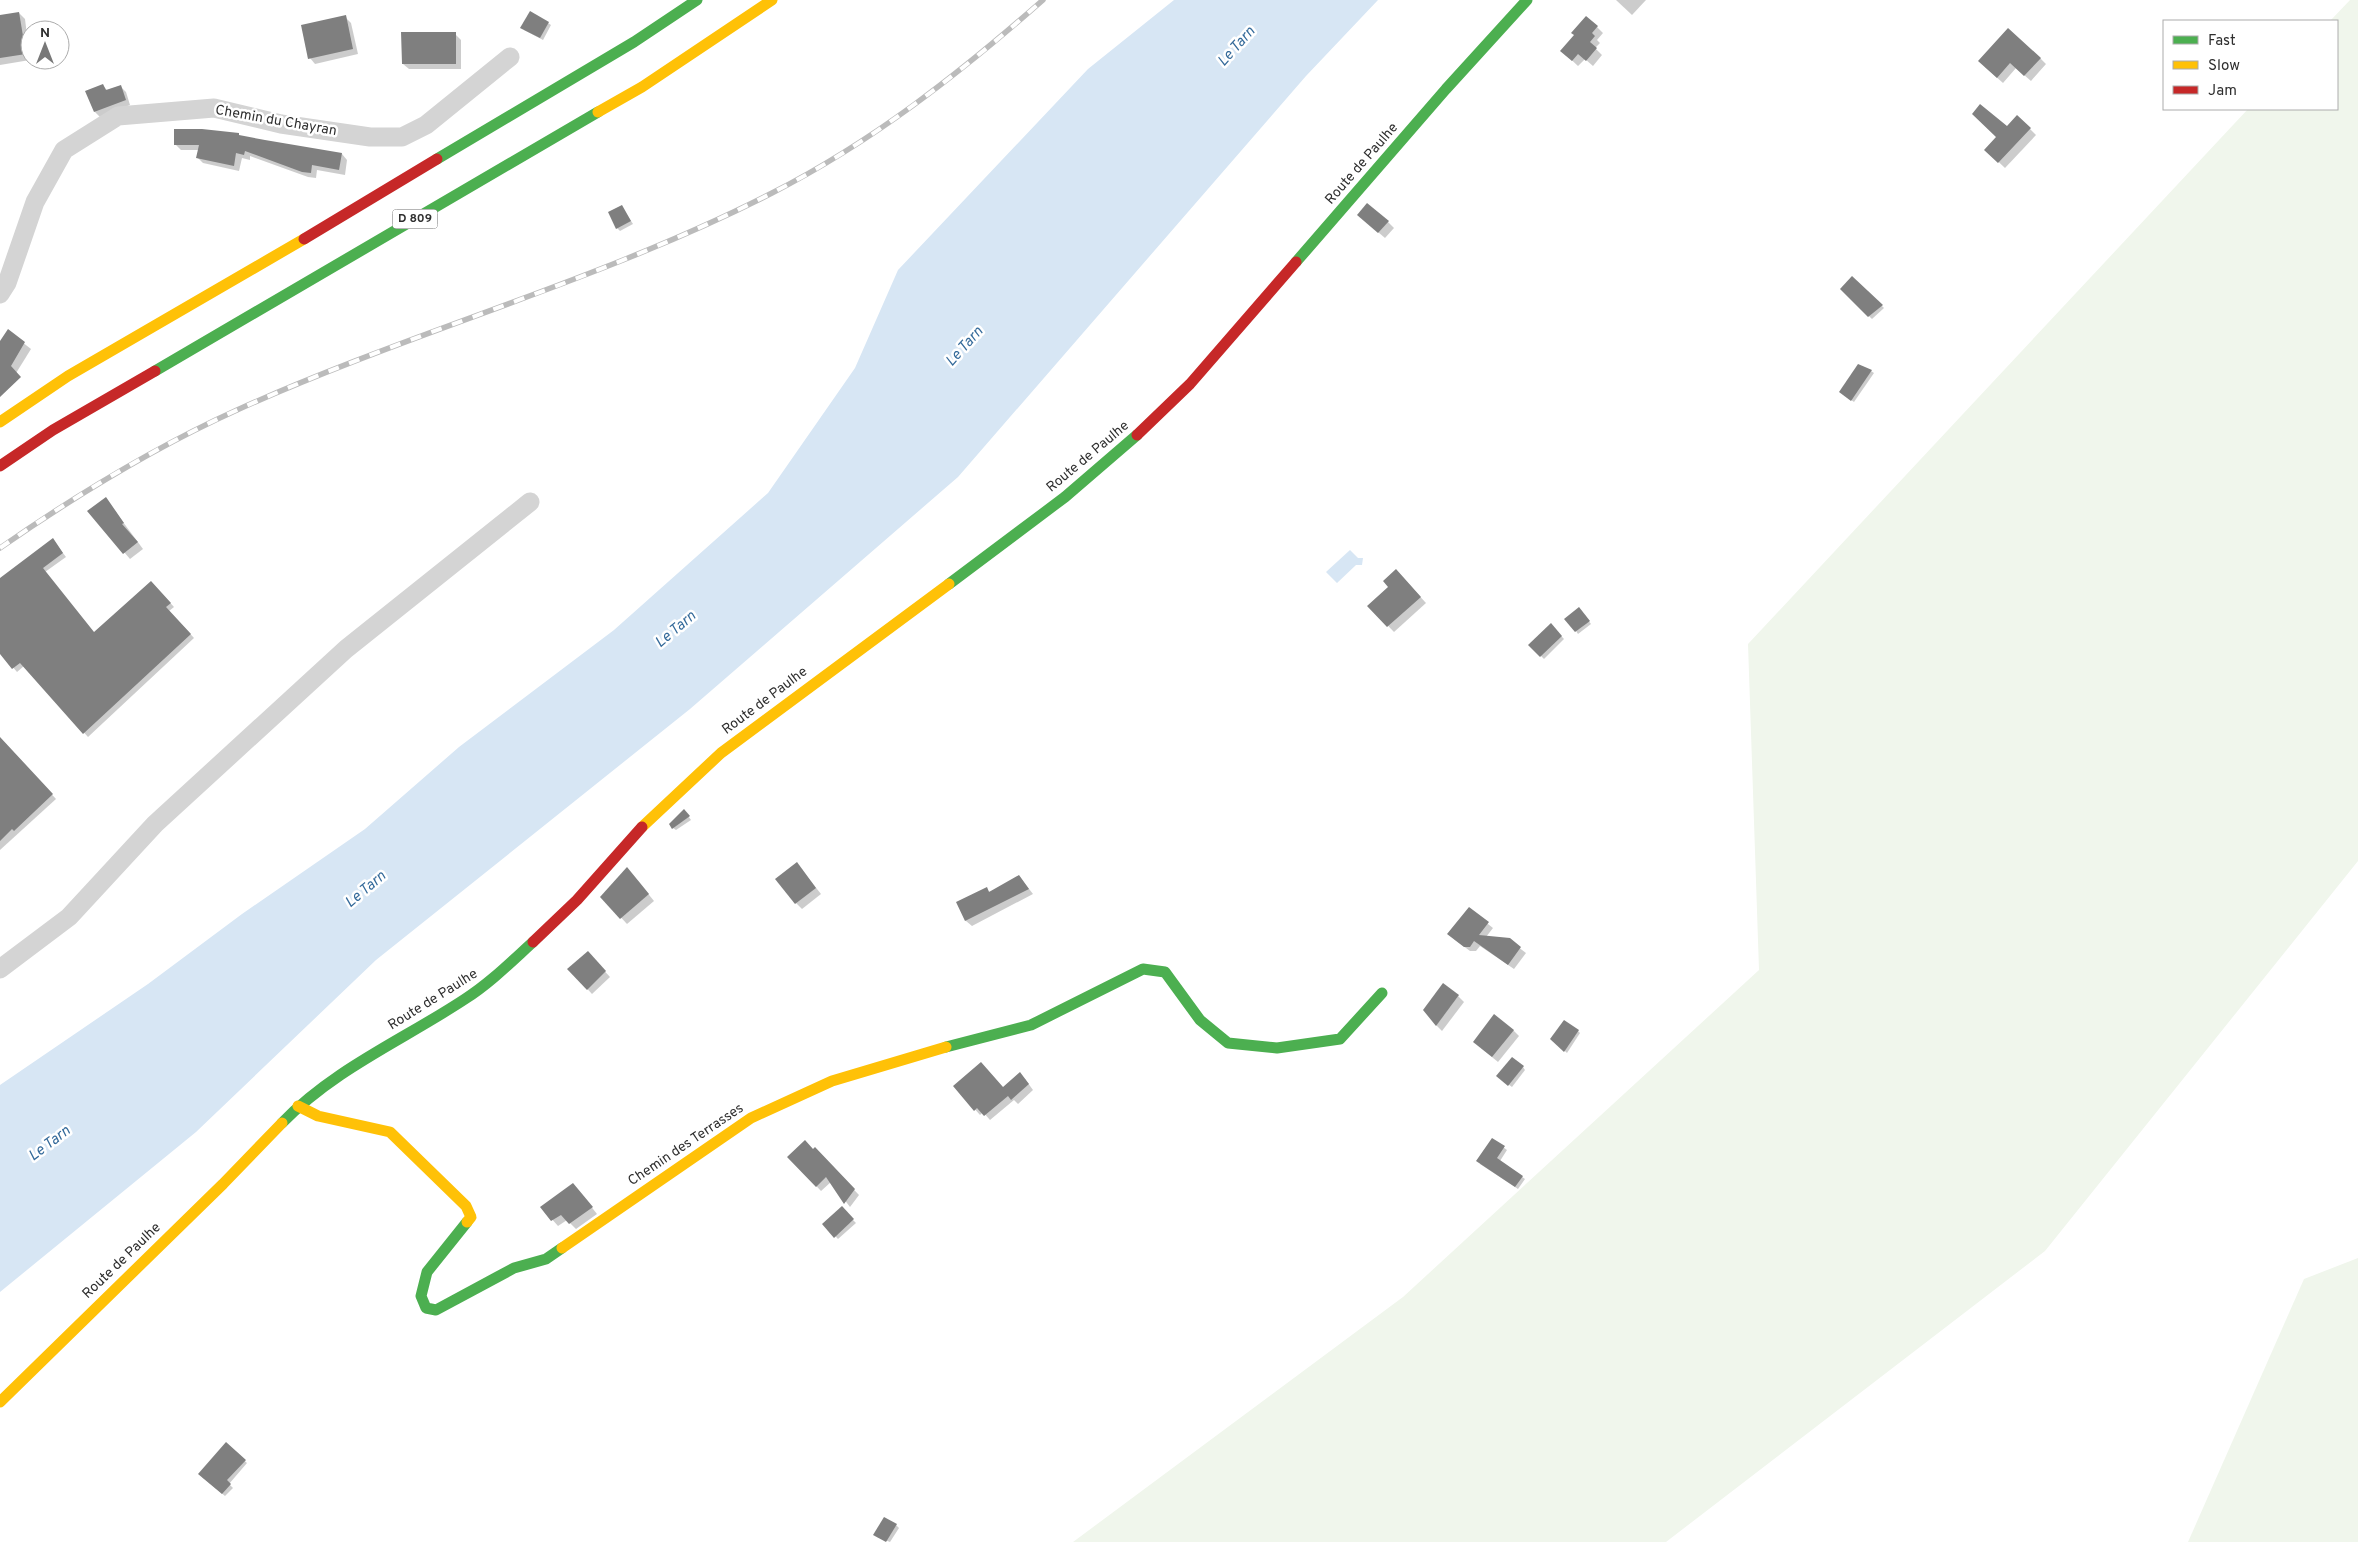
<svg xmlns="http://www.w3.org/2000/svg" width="2358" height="1542" font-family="Overpass,sans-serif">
<rect width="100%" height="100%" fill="#fff"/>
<g fill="#f0f6ec">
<path d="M 2350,0 L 2358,0 L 2358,861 L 2045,1251 L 1666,1542 L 1073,1542 L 1403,1297 L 1759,970 L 1748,644 L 2248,109 L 2337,109 L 2337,21 L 2330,21 Z"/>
<path d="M 2358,1258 L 2358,1542 L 2188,1542 L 2304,1279 Z"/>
</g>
<g fill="#d7e6f4">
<path d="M 1174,0 L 1378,0 L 1306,76 L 958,477 L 690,709 L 376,960 L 196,1132 L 0,1292 L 0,1085 L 148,984 L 242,914 L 365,829 L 459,747 L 614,630 L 768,493 L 855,368 L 898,270 L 1088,69 Z"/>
<path d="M 1350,550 L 1358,558 L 1363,558 L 1362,565 L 1356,565 L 1337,583 L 1326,572 Z"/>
</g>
<g fill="#0003">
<path d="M 1616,0 L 1646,0 L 1632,15 Z"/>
<path d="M 19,13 L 25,19 L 30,60 L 0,65 L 0,16 Z"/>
<path d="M 345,17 L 351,23 L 358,54 L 315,64 L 310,58 Z"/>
<path d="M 548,23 L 551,25 L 543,40 L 524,30 Z"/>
<path d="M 1597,27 L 1603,33 L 1597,40 L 1600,43 L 1595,48 L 1602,55 L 1593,66 L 1585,59 L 1578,66 L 1562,51 Z"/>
<path d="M 455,34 L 461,40 L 461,69 L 409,69 L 403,64 Z"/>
<path d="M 2040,58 L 2046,64 L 2031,81 L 2016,68 L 2003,83 L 1985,67 Z"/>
<path d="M 103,86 L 108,91 L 121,87 L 126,92 L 130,105 L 100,117 L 95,112 Z"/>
<path d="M 2007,128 L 2030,129 L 2036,135 L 2005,168 L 1986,150 Z"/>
<path d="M 240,137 L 342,154 L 347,160 L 345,175 L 317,170 L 316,178 L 308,177 L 250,156 L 250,160 L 242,158 L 239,171 L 203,163 L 197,157 L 199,150 L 181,150 L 175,144 Z"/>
<path d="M 622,207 L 633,224 L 620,231 L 617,228 Z"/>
<path d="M 1365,221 L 1388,222 L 1394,228 L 1385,238 Z"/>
<path d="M 1852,277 L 1884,308 L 1872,319 L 1841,289 Z"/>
<path d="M 8,331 L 31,349 L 13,378 L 0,369 L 0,344 Z"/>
<path d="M 1871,371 L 1874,373 L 1854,402 L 1843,394 Z"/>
<path d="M 106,499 L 143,549 L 130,559 L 89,511 Z"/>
<path d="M 53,540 L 66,557 L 45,572 L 95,634 L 151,582 L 174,607 L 169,611 L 194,638 L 88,737 L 24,666 L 17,672 L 0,652 L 0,580 Z"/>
<path d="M 1402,577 L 1426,603 L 1394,632 L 1369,606 Z"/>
<path d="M 1581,611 L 1591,624 L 1578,634 L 1576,631 Z"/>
<path d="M 1551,625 L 1564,639 L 1544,659 L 1530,645 Z"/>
<path d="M 0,738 L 56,799 L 0,850 Z"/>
<path d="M 686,813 L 691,820 L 676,830 L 673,828 Z"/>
<path d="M 802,870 L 821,894 L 802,909 L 796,903 Z"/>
<path d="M 633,875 L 654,901 L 627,924 L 602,897 Z"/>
<path d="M 1019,876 L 1033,894 L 972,926 L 966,921 L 958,903 L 986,889 L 990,892 Z"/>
<path d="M 1469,909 L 1493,928 L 1486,937 L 1509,940 L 1526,953 L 1514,969 L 1480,946 L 1476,951 L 1470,951 L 1454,939 Z"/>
<path d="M 588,953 L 610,977 L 592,994 L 569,969 Z"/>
<path d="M 1458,996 L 1464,1002 L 1442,1031 L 1436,1025 Z"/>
<path d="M 1513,1030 L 1519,1036 L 1498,1062 L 1481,1048 Z"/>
<path d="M 1578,1031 L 1580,1033 L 1567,1053 L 1552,1039 Z"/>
<path d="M 1523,1067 L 1525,1070 L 1512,1087 L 1501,1079 Z"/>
<path d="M 1025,1079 L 1033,1090 L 1018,1104 L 1014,1100 L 990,1120 L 983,1112 L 980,1115 L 955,1087 L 1004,1088 Z"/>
<path d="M 1492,1139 L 1507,1150 L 1500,1161 L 1525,1179 L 1518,1189 L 1480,1164 Z"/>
<path d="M 815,1149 L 859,1195 L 850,1207 L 831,1182 L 821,1191 L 789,1157 Z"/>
<path d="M 578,1190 L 597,1214 L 576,1229 L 567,1220 L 558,1226 L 542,1208 Z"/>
<path d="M 841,1208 L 856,1223 L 838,1239 L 824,1224 Z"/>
<path d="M 226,1444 L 247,1463 L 229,1484 L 233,1488 L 225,1496 L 202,1477 Z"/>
<path d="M 896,1525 L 899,1528 L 890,1542 L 877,1537 Z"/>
</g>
<g fill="#7f7f7f">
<path d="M 530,11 L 549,22 L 540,38 L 520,28 Z"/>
<path d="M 19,12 L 26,54 L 0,58 L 0,15 Z"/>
<path d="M 346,15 L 353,49 L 308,59 L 301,25 Z"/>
<path d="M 1586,16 L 1598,26 L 1592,33 L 1595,36 L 1590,42 L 1597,48 L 1586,61 L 1578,54 L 1572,61 L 1560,51 L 1574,35 L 1571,33 Z"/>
<path d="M 2008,28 L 2041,58 L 2024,76 L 2010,63 L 1997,78 L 1978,61 Z"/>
<path d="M 401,32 L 456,32 L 456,64 L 402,64 Z"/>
<path d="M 103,84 L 106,90 L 121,85 L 126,100 L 94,112 L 85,91 Z"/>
<path d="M 1980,104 L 2007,126 L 2017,115 L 2031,128 L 1998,163 L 1984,150 L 1996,137 L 1972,114 Z"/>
<path d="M 174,129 L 202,129 L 239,133 L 239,135 L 265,140 L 342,153 L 339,170 L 312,165 L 311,173 L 302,172 L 245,151 L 244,155 L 236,153 L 234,166 L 196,158 L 199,145 L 174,145 Z"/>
<path d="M 1367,203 L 1389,221 L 1378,233 L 1357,215 Z"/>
<path d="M 622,205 L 631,221 L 616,229 L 608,212 Z"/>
<path d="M 1852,276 L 1883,305 L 1868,317 L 1840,289 Z"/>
<path d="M 8,329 L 25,342 L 11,366 L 21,377 L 0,397 L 0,341 Z"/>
<path d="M 1858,364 L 1872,370 L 1851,401 L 1839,392 Z"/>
<path d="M 106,497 L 124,523 L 122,524 L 138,542 L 123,554 L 87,511 Z"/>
<path d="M 53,538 L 63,553 L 43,568 L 94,632 L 151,581 L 171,603 L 166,607 L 191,634 L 83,734 L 20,663 L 12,669 L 0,654 L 0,578 Z"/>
<path d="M 1396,569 L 1421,597 L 1387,627 L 1367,606 L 1388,587 L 1383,581 Z"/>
<path d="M 1579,607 L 1590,621 L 1575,632 L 1564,619 Z"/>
<path d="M 1551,623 L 1562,636 L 1540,657 L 1528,645 Z"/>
<path d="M 0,737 L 53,794 L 14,831 L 12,829 L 0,841 Z"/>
<path d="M 684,809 L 690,816 L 672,829 L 669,824 Z"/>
<path d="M 797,862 L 816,888 L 795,904 L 775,879 Z"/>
<path d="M 627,867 L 649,894 L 620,919 L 600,897 Z"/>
<path d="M 1019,875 L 1029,889 L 965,921 L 956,902 L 987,887 L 989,892 Z"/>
<path d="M 1469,907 L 1489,922 L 1479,935 L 1510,938 L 1521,947 L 1508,965 L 1474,941 L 1470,947 L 1464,947 L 1447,934 Z"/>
<path d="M 588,951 L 606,971 L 587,990 L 567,969 Z"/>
<path d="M 1443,983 L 1459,995 L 1436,1026 L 1423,1010 Z"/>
<path d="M 1494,1014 L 1514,1030 L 1492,1057 L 1473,1042 Z"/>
<path d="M 1564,1020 L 1579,1030 L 1564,1052 L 1550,1039 Z"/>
<path d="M 1512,1057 L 1524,1066 L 1508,1086 L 1496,1076 Z"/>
<path d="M 981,1062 L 1003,1087 L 1020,1072 L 1029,1084 L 1011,1100 L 1008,1096 L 984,1116 L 977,1108 L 974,1111 L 953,1086 Z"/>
<path d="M 1492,1138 L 1505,1146 L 1497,1158 L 1523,1176 L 1515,1187 L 1476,1161 Z"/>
<path d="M 805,1140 L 813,1149 L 815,1147 L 855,1189 L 844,1204 L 826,1177 L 816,1187 L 787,1157 Z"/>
<path d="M 573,1183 L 593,1207 L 569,1224 L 561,1215 L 551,1221 L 540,1207 Z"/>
<path d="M 842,1206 L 854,1219 L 834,1238 L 822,1224 Z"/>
<path d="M 226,1442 L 246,1460 L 227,1480 L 231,1484 L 222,1494 L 198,1474 Z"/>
<path d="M 884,1517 L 897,1524 L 886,1542 L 873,1535 Z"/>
</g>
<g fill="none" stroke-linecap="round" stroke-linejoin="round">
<g stroke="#d4d4d4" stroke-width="19">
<path d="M 0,294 L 7,283 L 35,202 L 64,150 L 118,116 L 214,108 L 281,124 L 370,137 L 402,137 L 426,125 L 510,57"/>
<path d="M 0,969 L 69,917 L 155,824 L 346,649 L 530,502"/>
</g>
<g stroke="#4caf50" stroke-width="11">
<path d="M 437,159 L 634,42 L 697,0"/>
<path d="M 1296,262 L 1446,89 L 1527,0"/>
<path d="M 155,371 L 598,112"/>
<path d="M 949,584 L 1065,497 L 1137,435"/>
<path d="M 946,1047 L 1031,1025 L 1143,969 L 1165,972 L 1200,1020 L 1228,1043 L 1277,1048 L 1340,1039 L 1382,993"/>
<path d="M 282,1123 C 334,1069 403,1040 465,999 C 490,983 511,962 533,942"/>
<path d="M 467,1222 L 427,1272 L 421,1296 L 426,1308 L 436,1310 L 514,1268 L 546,1259 L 562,1248"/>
</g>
<g stroke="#ffc107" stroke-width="11">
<path d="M 598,112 L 642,87 L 772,0"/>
<path d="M 0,422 L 68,376 L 304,239"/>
<path d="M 642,827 L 721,753 L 949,584"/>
<path d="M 298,1106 L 318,1116 L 390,1132 L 466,1206 L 471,1217 L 467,1222"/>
<path d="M 562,1248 L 751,1118 L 832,1081 L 946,1047"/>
<path d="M 0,1402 L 223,1184 L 282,1123"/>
</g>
<g stroke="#c62828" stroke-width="11">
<path d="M 304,239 L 437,159"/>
<path d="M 1137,435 L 1190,384 L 1296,262"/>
<path d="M 0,466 L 53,430 L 155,371"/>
<path d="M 533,942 L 577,900 L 642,827"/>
</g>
<g stroke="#bbb" stroke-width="5.5">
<path id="rail" d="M 0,548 C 75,496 153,448 237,410 C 412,331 600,281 772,193 C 872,142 959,74 1043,0"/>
</g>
<use href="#rail" stroke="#fff" stroke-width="4" stroke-dasharray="11" stroke-linecap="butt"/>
</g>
<g text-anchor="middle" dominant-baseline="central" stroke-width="5" stroke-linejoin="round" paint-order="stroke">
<rect fill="#fff" stroke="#6d6d6d" stroke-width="1" x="392.5" y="209.5" width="45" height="19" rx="4"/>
<g font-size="12" font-weight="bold" fill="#2f2f2f">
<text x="415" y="219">D 809</text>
</g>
<g font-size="14" fill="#2f2f2f" stroke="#fff">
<text transform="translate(276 121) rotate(10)">Chemin du Chayran</text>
<text transform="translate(1362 164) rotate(-49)">Route de Paulhe</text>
<text transform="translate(1088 457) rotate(-40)">Route de Paulhe</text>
<text transform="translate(765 701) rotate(-37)">Route de Paulhe</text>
<text transform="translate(433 1000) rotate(-32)">Route de Paulhe</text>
<text transform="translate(686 1145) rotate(-34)">Chemin des Terrasses</text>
<text transform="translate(122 1261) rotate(-44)">Route de Paulhe</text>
</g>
<g font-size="15" font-style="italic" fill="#346a9a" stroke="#fff">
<text transform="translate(1237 47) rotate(-48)">Le Tarn</text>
<text transform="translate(965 347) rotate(-48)">Le Tarn</text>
<text transform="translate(676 630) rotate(-40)">Le Tarn</text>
<text transform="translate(366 890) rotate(-40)">Le Tarn</text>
<text transform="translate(50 1144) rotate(-37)">Le Tarn</text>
</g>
</g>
<rect x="2163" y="20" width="175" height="90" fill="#ffffff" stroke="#acacac"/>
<rect x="2173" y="36" width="25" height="8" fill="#4caf50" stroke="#acacac"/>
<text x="2208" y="45" font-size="15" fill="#2f2f2f">Fast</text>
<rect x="2173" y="61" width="25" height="8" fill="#ffc107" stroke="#acacac"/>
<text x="2208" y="70" font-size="15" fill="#2f2f2f">Slow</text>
<rect x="2173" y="86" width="25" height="8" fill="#c62828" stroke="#acacac"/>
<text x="2208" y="95" font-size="15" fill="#2f2f2f">Jam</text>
<g transform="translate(45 45)"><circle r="24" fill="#ffffff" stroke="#acacac"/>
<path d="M0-4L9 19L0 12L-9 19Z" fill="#787878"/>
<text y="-8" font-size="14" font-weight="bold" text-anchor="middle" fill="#2f2f2f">N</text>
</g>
</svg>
